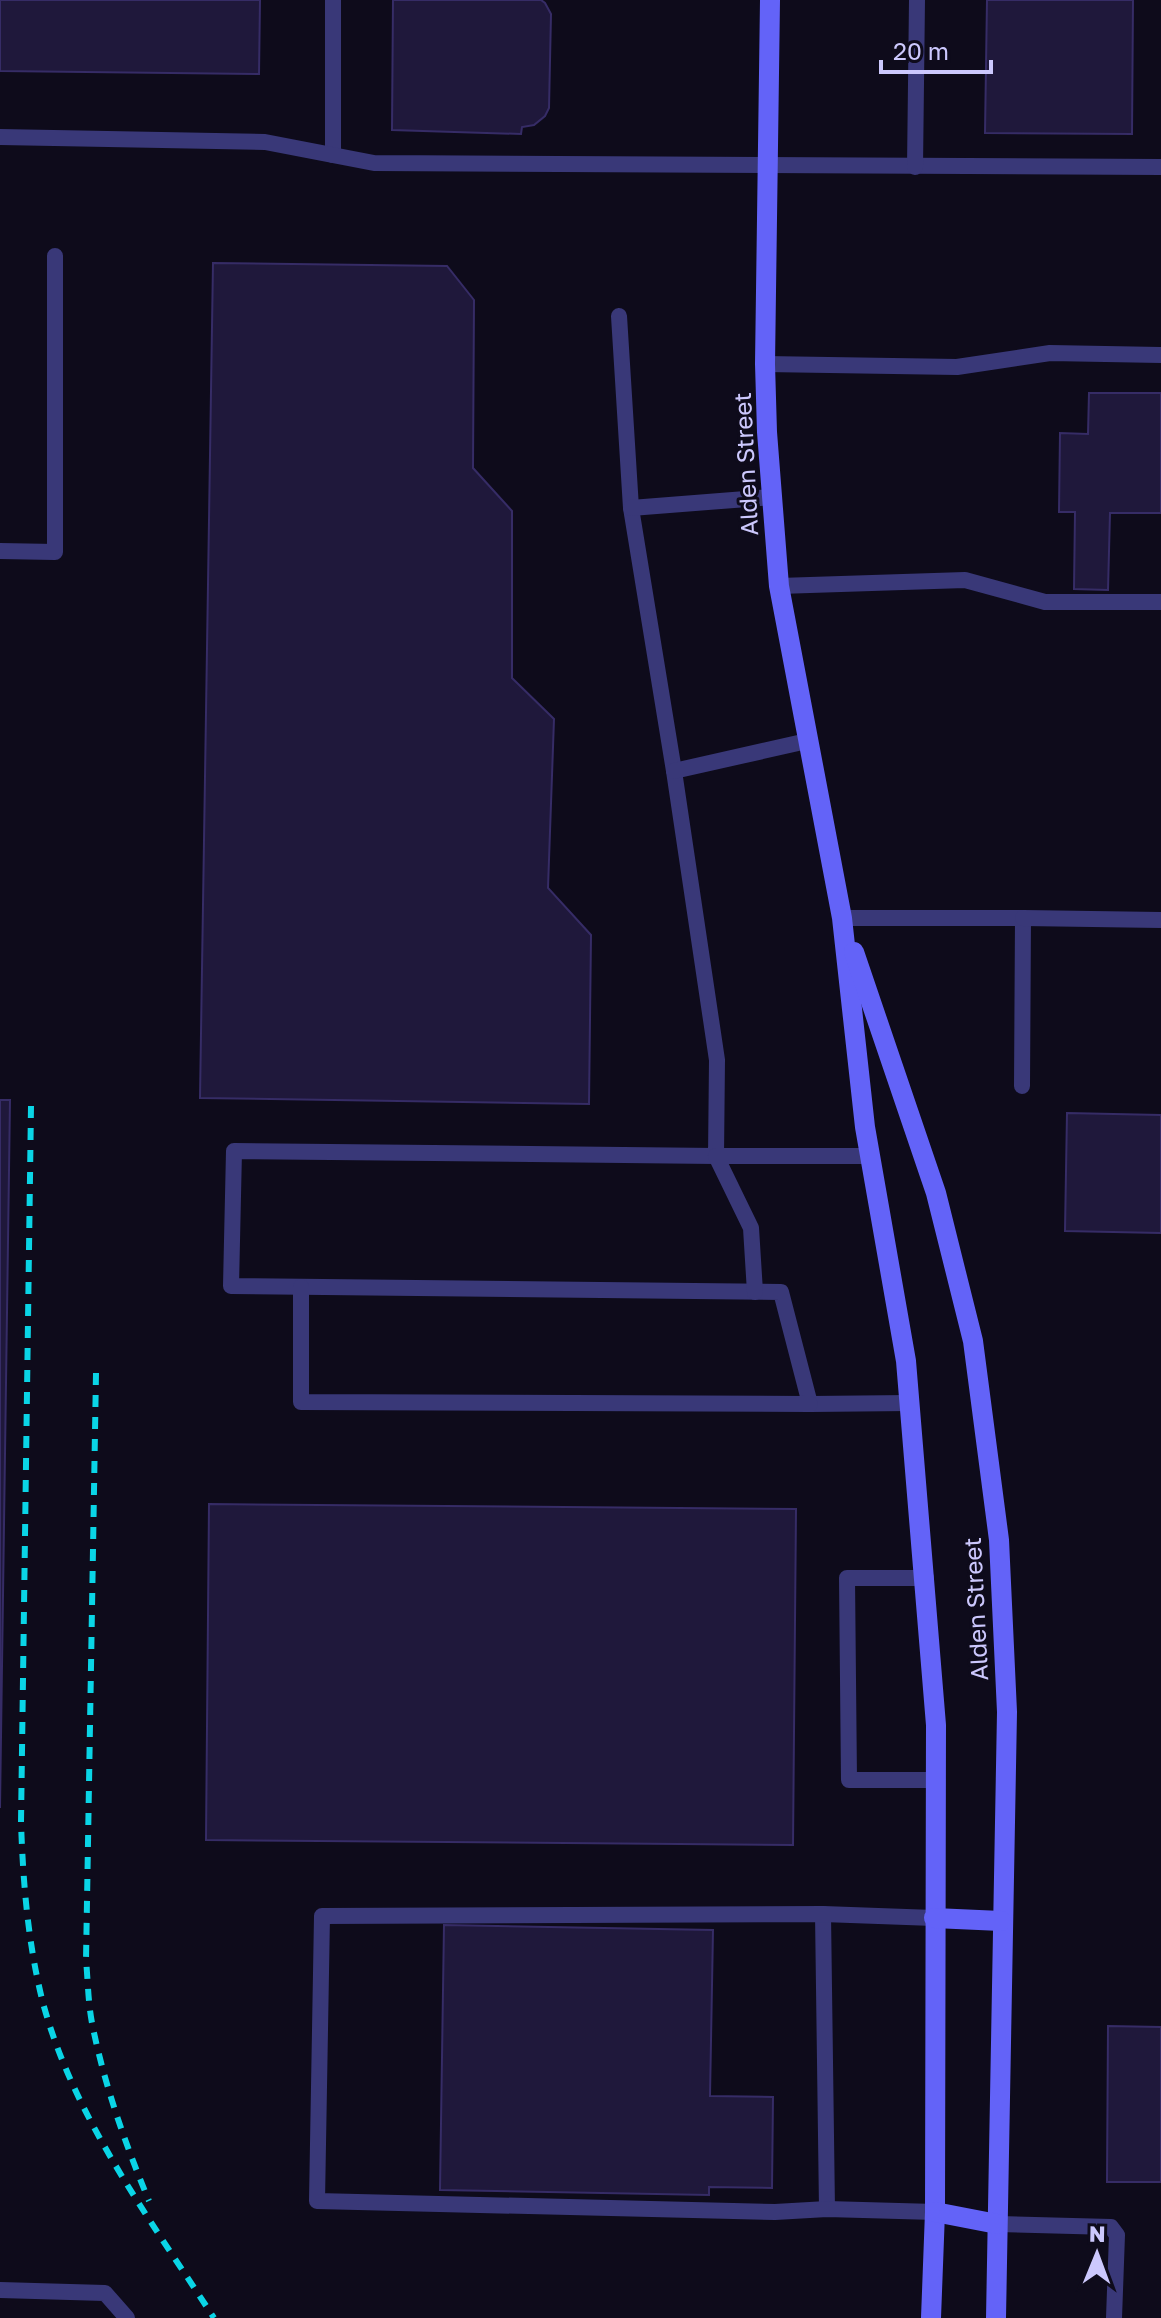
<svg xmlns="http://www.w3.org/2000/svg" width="1161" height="2318" font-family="'Golos Text',sans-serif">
<rect width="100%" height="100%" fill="#0e0b1b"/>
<g fill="#1f183b" stroke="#362c66" stroke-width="2">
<path d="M 0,0 L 260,0 L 259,74 L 0,71 Z"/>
<path d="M 393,0 L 541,0 L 545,3 L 551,14 L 549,108 L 545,116 L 534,125 L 522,127 L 521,134 L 392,130 Z"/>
<path d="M 987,0 L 1133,0 L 1132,134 L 985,133 Z"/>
<path d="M 213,263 L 447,266 L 474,300 L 473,468 L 512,511 L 512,678 L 554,719 L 548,888 L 591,935 L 589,1104 L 200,1098 Z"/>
<path d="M 1089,393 L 1161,393 L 1161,513 L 1110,513 L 1108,590 L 1074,589 L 1075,512 L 1059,512 L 1060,433 L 1088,434 Z"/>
<path d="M 0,1100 L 10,1100 L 0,1808 Z"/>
<path d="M 1067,1113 L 1161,1115 L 1161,1233 L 1065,1231 Z"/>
<path d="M 209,1504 L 796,1509 L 793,1845 L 206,1840 Z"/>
<path d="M 444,1925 L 713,1930 L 710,2096 L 773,2097 L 772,2188 L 709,2187 L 709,2195 L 440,2190 Z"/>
<path d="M 1108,2026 L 1161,2027 L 1161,2182 L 1107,2182 Z"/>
</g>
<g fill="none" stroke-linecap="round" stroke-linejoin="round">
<g stroke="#393878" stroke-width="16">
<path d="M 333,0 L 333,155"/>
<path d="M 0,137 L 265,142 L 374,163 L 1161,167"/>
<path d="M 915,167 L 917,0"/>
<path d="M 619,316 L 631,508 L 674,771 L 717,1060 L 716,1156 L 234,1151 L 231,1286 L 781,1292 L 810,1404 L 909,1403"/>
<path d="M 765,364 L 957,367 L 1050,353 L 1161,355"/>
<path d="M 631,508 L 772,497"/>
<path d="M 0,551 L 55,552 L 55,256"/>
<path d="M 779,586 L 965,580 L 1045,602 L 1161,602"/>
<path d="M 674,771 L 807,741"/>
<path d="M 842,918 L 1023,918 L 1022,1086"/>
<path d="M 1023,918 L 1161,920"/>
<path d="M 301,1287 L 301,1402 L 810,1404"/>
<path d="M 755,1292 L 751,1228 L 716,1156 L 870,1156"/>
<path d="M 926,1578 L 847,1578 L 849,1780 L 936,1780"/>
<path d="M 823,1914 L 827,2209"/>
<path d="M 934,1918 L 823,1914 L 322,1916 L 317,2201 L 775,2212 L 827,2209 L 935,2212"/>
<path d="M 997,2224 L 1111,2227 L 1117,2235 L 1114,2318"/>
<path d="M 0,2290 L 105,2293 L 127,2318"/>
</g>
<g stroke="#6363f8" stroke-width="20">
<path d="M 770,0 L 765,364 L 767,432 L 779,586 L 842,918 L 865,1127 L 906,1361 L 936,1725 L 935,2212 L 931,2318"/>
<path d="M 854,952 L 936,1193 L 973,1341 L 999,1540 L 1007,1712 L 996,2318"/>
<path d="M 934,1918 L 1001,1921"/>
<path d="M 935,2212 L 997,2224"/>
</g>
<g stroke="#0ad5e6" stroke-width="6" stroke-dasharray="12 10" stroke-linecap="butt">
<path d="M 31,1106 L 21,1822 C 23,1883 28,1944 43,2003 C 74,2118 150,2219 214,2318"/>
<path d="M 96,1373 L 86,1960 C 88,1981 88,2002 92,2023 C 104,2084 125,2143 149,2201"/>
</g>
</g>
<g text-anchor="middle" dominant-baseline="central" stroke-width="6" stroke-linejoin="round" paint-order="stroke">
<g font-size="24" fill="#ccc8fd" stroke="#0e0b1b">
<text transform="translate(745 464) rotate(-93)">Alden Street</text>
<text transform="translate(975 1609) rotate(-93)">Alden Street</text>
</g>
</g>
<g transform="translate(1097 2254) rotate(1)" stroke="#0e0b1b" stroke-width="6" paint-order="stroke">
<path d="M0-6L14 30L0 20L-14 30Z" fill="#ccc8fd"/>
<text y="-12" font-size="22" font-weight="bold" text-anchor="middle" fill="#ccc8fd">N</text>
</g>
<path d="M881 60v12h110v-12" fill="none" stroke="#ccc8fd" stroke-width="4"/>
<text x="893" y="60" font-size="24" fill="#ccc8fd" stroke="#0e0b1b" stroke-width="6" paint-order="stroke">20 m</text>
</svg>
